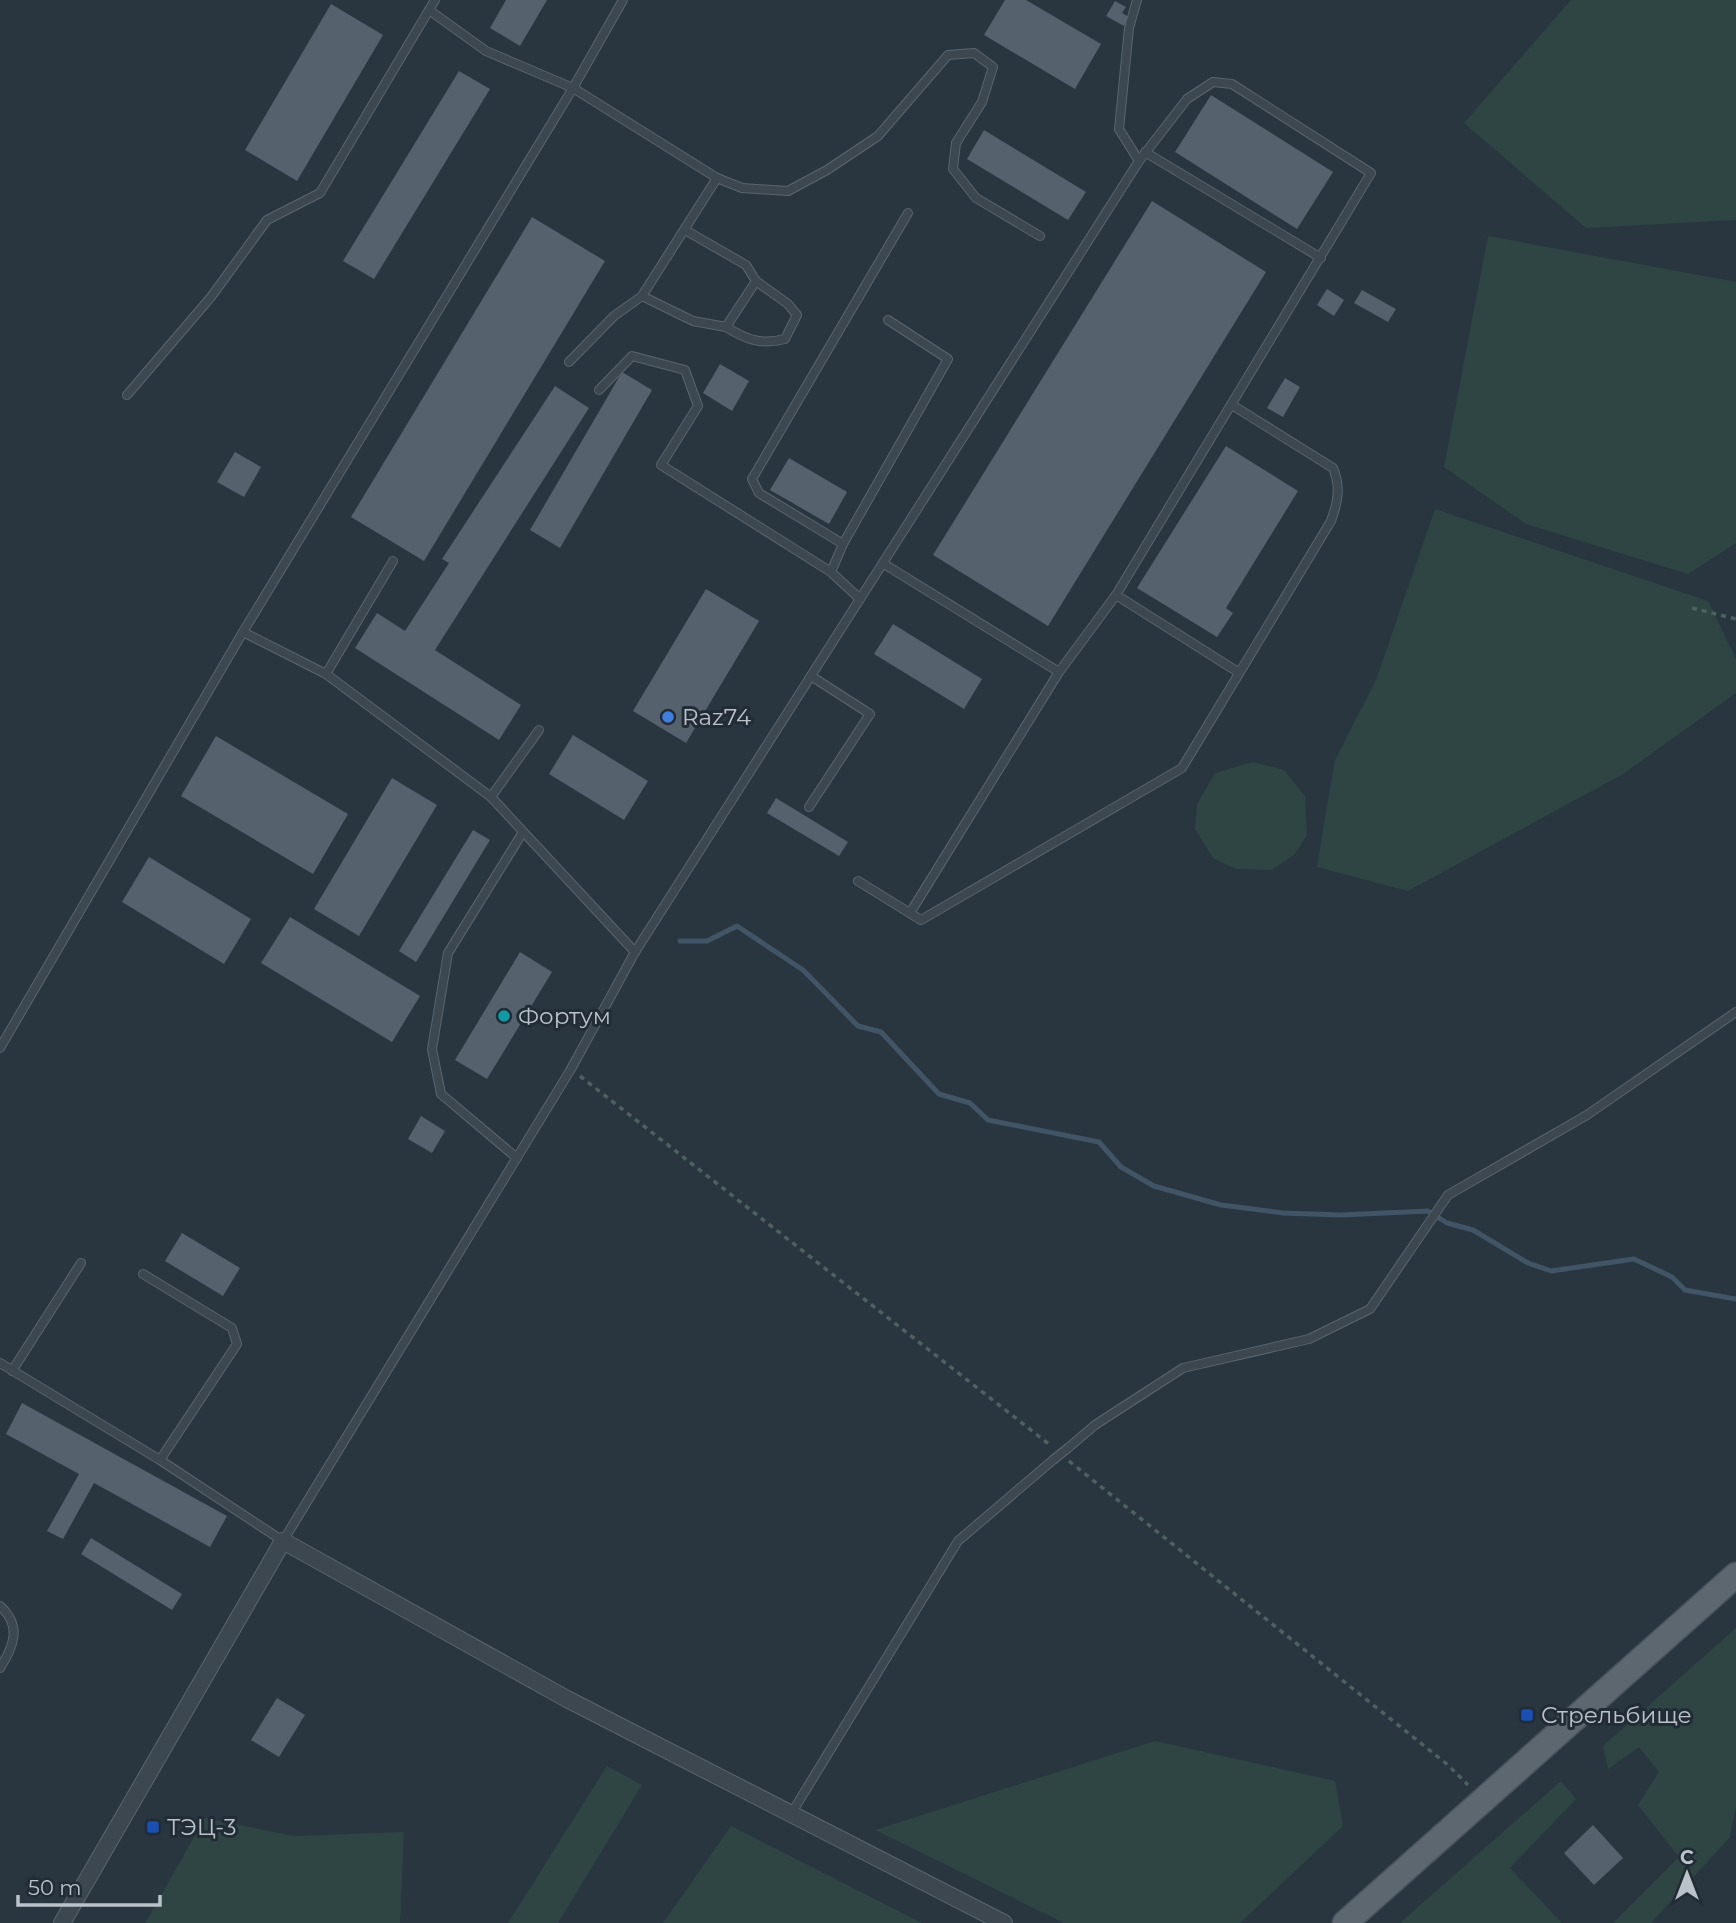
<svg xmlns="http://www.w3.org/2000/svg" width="1736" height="1923" font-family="Montserrat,sans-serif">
<rect width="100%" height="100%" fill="#293640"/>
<g fill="#2e4543">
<path d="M 1571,0 L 1736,0 L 1736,220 L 1586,228 L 1464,123 Z"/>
<path d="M 1488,236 L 1736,282 L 1736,543 L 1688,574 L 1526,524 L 1444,467 Z"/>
<path d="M 1435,509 L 1708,601 L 1736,659 L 1736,693 L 1623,774 L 1408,891 L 1317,867 L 1335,760 L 1376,680 Z"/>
<path d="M 1253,762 L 1284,770 L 1305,796 L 1307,835 L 1295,854 L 1272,870 L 1236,869 L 1213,858 L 1195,829 L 1197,804 L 1215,773 Z"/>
<path d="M 1736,1628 L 1736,1807 L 1730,1837 L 1651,1923 L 1613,1923 L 1679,1857 L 1638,1805 L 1659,1772 L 1639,1747 L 1608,1769 L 1603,1746 Z"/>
<path d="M 1155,1741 L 1335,1781 L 1343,1826 L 1240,1923 L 1064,1923 L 875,1830 Z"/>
<path d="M 607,1766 L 642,1785 L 558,1923 L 508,1923 Z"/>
<path d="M 1561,1781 L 1576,1799 L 1510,1868 L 1562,1923 L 1400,1923 Z"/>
<path d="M 205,1818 L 294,1836 L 404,1832 L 400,1923 L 145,1923 Z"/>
<path d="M 731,1826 L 922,1923 L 663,1923 Z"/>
</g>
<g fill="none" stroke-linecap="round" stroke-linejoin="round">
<path stroke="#415567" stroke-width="5" d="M 680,941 L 707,941 L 737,926 L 803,970 L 858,1026 L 881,1032 L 939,1094 L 970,1103 L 988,1120 L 1099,1142 L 1121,1167 L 1154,1186 L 1221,1205 L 1283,1213 L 1341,1215 L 1428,1211 L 1447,1223 L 1473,1230 L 1528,1263 L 1551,1271 L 1634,1259 L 1672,1277 L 1685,1290 L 1736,1299"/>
</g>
<g fill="#55616d">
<path d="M 506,0 L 547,0 L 520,46 L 490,28 Z"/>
<path d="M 1005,0 L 1026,0 L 1101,44 L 1075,89 L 984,35 Z"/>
<path d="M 1115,1 L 1126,7 L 1122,13 L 1129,17 L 1124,26 L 1106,16 Z"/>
<path d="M 331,4 L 383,35 L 297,181 L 245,150 Z"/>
<path d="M 459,71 L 490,89 L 374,279 L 343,261 Z"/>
<path d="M 1211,95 L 1333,172 L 1297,229 L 1175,152 Z"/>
<path d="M 984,130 L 1086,192 L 1068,220 L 967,159 Z"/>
<path d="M 1152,201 L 1266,272 L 1048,626 L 933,555 Z"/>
<path d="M 532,217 L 605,261 L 424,561 L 351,517 Z"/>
<path d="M 1327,289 L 1344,300 L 1334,316 L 1317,305 Z"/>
<path d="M 1362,290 L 1396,309 L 1388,322 L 1354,303 Z"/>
<path d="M 720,364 L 749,381 L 732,411 L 703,393 Z"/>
<path d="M 622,372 L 652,390 L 560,548 L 530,530 Z"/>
<path d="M 1285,378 L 1300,387 L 1283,417 L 1267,408 Z"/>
<path d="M 555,386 L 589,408 L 435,650 L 521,705 L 499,740 L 355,648 L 377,613 L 405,631 L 449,563 L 442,559 Z"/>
<path d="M 1226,446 L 1298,491 L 1226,608 L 1233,613 L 1217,637 L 1137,588 Z"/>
<path d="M 235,452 L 261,467 L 244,497 L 217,482 Z"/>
<path d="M 789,458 L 847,492 L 829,524 L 770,490 Z"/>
<path d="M 706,589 L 759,621 L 686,743 L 633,711 Z"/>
<path d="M 893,624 L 982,679 L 964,709 L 874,654 Z"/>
<path d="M 573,735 L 648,781 L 624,820 L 549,774 Z"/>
<path d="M 216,736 L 348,814 L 313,874 L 181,796 Z"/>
<path d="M 392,778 L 437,805 L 359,936 L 314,909 Z"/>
<path d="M 776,798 L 848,842 L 839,856 L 767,813 Z"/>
<path d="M 473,830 L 490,840 L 416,962 L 399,951 Z"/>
<path d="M 149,857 L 251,919 L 224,964 L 122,902 Z"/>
<path d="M 290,917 L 420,996 L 392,1042 L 261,963 Z"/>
<path d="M 520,952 L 552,972 L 487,1079 L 455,1060 Z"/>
<path d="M 421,1116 L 445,1131 L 432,1153 L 408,1139 Z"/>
<path d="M 182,1233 L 240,1268 L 223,1296 L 165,1261 Z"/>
<path d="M 22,1403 L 227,1516 L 210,1547 L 94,1483 L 63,1539 L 47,1531 L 79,1474 L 6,1434 Z"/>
<path d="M 91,1538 L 182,1594 L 172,1610 L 81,1554 Z"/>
<path d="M 277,1698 L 305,1715 L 279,1757 L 251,1740 Z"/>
<path d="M 1593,1825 L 1623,1858 L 1594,1885 L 1564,1853 Z"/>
</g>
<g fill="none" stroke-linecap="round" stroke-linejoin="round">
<g stroke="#5b656d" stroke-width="10">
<g id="service">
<path d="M 623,0 L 573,88 L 717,178 L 742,188 L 788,191 L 827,170 L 878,136 L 948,55 L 974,53 L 993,67 L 982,102 L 956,143 L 953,169 L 976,198 L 1040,236"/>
<path d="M 1145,152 L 1321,258"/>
<path d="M 685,230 L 746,265 L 756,281 L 788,304 L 797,315 L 785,339 C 761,345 747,340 726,327"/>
<path d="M 642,296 L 693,321 L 726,327 L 756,281"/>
<path d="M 569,362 L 614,316 L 642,296 L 717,178"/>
<path d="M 599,390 L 632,356 L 685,370 L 698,406 L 661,465 L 831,572 L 860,599"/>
<path d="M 127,395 L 211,297 L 267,220 L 320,193 L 435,0"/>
<path d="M 843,544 L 759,493 L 752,479 L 908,213"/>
<path d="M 884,564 L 1059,672"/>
<path d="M 831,572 L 843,544 L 948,359 L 888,320"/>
<path d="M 1116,595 L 1238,672"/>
<path d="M 243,632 L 326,674 L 491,797 L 635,952"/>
<path d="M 326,674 L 393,561"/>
<path d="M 491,797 L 539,730"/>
<path d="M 809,807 L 870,714 L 811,676"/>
<path d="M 858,881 L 921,920 L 1182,768 L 1331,521 C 1338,502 1341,487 1333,468 L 1232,405"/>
<path d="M 910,913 L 1059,672 L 1116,595 L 1371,173 L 1232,84 L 1213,82 L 1187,99 L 1139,161"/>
<path d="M 0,1048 L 243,632 L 573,88 L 486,51 L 429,10"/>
<path d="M 517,1158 L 441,1094 L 432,1049 L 448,953 L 523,832"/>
<path d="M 143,1274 L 232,1328 L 237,1344 L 160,1460"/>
<path d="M 0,1363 L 160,1460 L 283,1541 L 571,1069 L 635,952 L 1139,161 L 1119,129 L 1129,28 L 1137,0"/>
<path d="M 12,1371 L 81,1263"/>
<path d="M 1068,1448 L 1095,1425 L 1183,1368 L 1309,1339 L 1370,1309 L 1448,1195 L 1587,1115 L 1736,1012"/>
<path d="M 0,1606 C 22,1626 14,1646 0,1668"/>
<path d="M 791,1814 L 958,1541 L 1053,1460"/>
</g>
</g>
<g stroke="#5b656d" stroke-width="18">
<path id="minor" d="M 62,1923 L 283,1541 L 567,1699 L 1004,1923"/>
</g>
<g stroke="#4a535c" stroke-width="27">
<path id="primary" d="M 1345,1923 L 1736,1575"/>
</g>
<g stroke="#4e6161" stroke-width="3.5" stroke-dasharray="5 5" stroke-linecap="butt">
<path d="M 1692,608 L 1736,619"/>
<path d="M 580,1076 L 1050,1445"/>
<path d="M 1069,1461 L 1448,1765 L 1468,1785"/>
</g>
<use href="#service" stroke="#3d4750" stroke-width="8"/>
<use href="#minor" stroke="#3d4750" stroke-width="16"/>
<use href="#primary" stroke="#5c6770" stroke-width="24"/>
<g stroke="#5b656d" stroke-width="10" stroke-linecap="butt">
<path id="service-bridge" d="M 1053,1460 L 1068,1448"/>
</g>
<use href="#service-bridge" stroke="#3d4750" stroke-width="8"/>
</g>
<circle fill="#3f7fe0" stroke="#222c36" stroke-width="2.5" cx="668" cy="717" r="7"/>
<circle fill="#0f9aa8" stroke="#222c36" stroke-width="2.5" cx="504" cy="1016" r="7"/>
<g fill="#1a4fb4" stroke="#222c36" stroke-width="2.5">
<rect x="1520" y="1708" width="14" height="14" rx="3.5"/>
<rect x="146" y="1820" width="14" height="14" rx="3.5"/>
</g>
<g text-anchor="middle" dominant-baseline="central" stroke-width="6" stroke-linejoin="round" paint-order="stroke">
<g font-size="23" fill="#bac2ca" stroke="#222c36" text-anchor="start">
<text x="682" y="717">Raz74</text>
<text x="518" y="1016">Фортум</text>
<text x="1541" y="1715">Стрельбище</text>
<text x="167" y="1827">ТЭЦ-3</text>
</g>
</g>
<g transform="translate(1687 1874)" stroke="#222c36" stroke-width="5" paint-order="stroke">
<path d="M0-5L12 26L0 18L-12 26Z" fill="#bac2ca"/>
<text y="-10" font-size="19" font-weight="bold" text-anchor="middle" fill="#bac2ca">С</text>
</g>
<path d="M18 1895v10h142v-10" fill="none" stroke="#bac2ca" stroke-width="3.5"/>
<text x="28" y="1895" font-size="21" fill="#bac2ca" stroke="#222c36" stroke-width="5" paint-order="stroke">50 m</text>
</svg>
